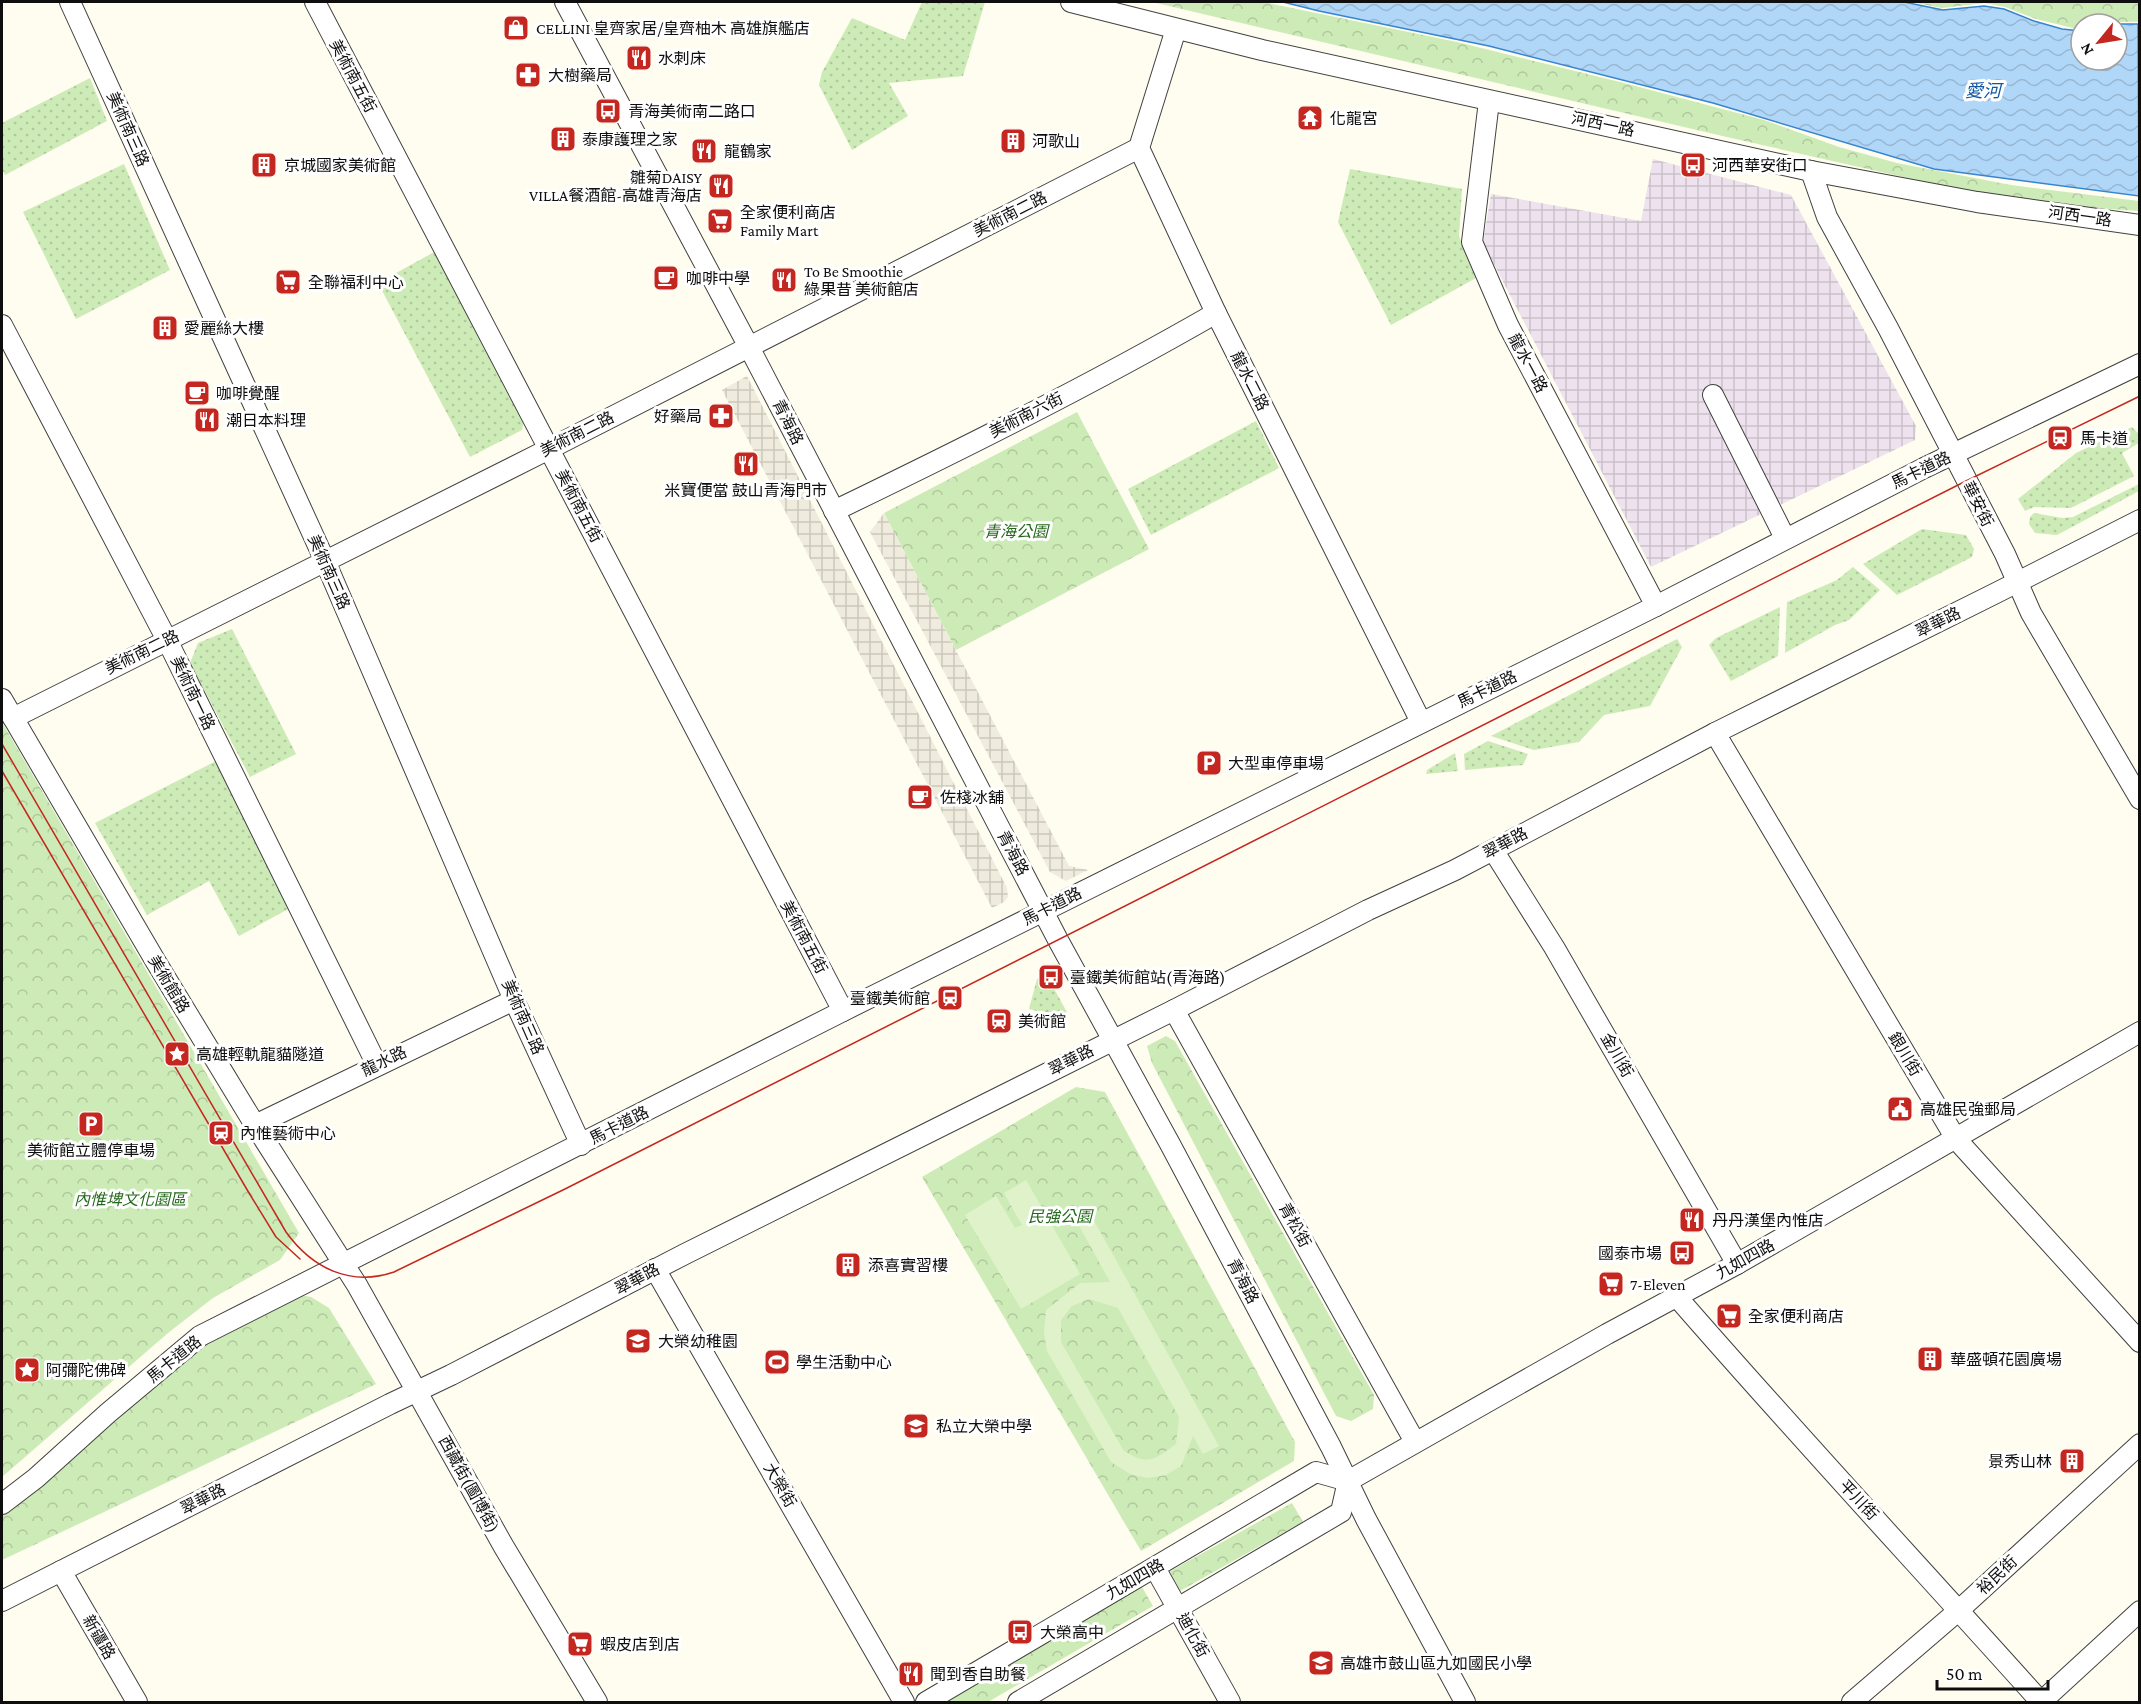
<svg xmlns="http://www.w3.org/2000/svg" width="2141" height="1704" font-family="'Crimson Pro','Noto Sans TC',serif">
<defs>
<pattern id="industrial-grid" width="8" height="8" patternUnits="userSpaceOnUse" patternTransform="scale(1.5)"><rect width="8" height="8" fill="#ede2ed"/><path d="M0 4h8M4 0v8" fill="none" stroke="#cac1ca"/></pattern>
<pattern id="grass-dots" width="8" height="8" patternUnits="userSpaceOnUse" patternTransform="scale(1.5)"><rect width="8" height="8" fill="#cdebb7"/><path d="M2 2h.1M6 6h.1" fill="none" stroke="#afc89c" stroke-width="1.8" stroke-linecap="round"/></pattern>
<pattern id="park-crowns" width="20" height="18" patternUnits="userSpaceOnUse" patternTransform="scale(1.5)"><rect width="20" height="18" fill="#cdebb7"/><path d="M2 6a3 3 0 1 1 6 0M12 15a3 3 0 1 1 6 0" fill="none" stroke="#afc89c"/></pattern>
<pattern id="plaza-grid" width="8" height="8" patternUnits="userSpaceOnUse" patternTransform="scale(1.5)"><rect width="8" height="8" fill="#efecdd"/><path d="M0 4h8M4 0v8" fill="none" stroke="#ccc9bc"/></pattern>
<pattern id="water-waves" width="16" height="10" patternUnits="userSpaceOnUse" patternTransform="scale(1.5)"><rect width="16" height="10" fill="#b1d7f8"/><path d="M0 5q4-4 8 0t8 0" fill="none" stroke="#97b7d3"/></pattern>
</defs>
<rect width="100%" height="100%" fill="#fffdef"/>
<path fill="url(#industrial-grid)" d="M 1653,159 L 1791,195 L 1916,426 L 1915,440 L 1651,567 L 1483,243 L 1491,194 L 1641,221 Z"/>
<g fill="url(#grass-dots)">
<path d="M 922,2 L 985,2 L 963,76 L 889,83 L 908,116 L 852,150 L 819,85 L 822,72 L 852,18 L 905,40 Z"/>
<path d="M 90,78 L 107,121 L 5,175 L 2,169 L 2,123 Z"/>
<path d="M 124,164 L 170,270 L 76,319 L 23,212 Z"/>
<path d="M 1350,169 L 1462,189 L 1459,236 L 1476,278 L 1391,325 L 1338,222 Z"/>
<path d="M 436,251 L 524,421 L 522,430 L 470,457 L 378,283 Z"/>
<path d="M 1256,421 L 1279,468 L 1151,535 L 1128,489 Z"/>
<path d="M 2132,427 L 2139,434 L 2139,443 L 2122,453 L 2134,476 L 2071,508 L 2034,507 L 2025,511 L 2018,499 L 2076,453 Z"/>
<path d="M 2139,484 L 2139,491 L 2057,535 L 2035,533 L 2029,524 L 2030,517 L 2034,513 L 2062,518 L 2073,517 Z"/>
<path d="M 1922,529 L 1966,535 L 1974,549 L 1972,557 L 1897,595 L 1863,564 Z"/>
<path d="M 1853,567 L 1880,590 L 1849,620 L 1835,625 L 1785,653 L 1787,602 L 1837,580 Z"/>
<path d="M 1780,607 L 1778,656 L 1731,681 L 1709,645 L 1716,638 Z"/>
<path d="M 232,629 L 296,754 L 250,777 L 190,663 L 198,643 Z"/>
<path d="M 1677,639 L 1682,647 L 1650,706 L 1604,715 L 1579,742 L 1534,750 L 1491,736 Z"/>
<path d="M 1488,741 L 1528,754 L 1523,765 L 1465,770 L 1464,754 Z"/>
<path d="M 1455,753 L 1458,771 L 1426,774 L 1427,770 Z"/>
<path d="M 216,761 L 290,908 L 239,936 L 209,881 L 147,915 L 95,823 Z"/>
<path d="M 1046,974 L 1068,1014 L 1060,1017 L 1029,1009 L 1037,979 Z"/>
</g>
<g fill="url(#park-crowns)">
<path d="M 1152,2 L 1263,2 L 1457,42 L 1624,83 L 1764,120 L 1839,147 L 1897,163 L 2011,185 L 2139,201 L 2139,211 L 2081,207 L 1974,193 L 1731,138 Z"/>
<path d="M 1911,2 L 2139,2 L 2139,22 C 2120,21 2101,24 2081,24 L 2081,30 L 2036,19 L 2005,7 L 1985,3 L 1942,8 Z"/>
<path d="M 1077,412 L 1149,549 L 956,650 L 884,513 Z"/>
<path d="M 2,722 L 299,1233 L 280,1260 L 213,1298 L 168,1333 L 2,1477 Z"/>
<path d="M 1166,1036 L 1175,1041 L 1374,1395 L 1373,1409 L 1351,1421 L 1336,1416 L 1152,1063 L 1147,1046 Z"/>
<path d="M 1076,1087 L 1105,1092 L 1295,1442 L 1294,1461 L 1141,1551 L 922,1177 Z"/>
<path d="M 295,1294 L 311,1297 L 329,1308 L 376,1384 L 2,1560 L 2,1511 L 203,1340 Z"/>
<path d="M 1292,1503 L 1303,1522 L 1178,1592 L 1167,1573 Z"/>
<path d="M 1142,1587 L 1153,1606 L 988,1702 L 943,1702 Z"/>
</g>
<g fill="#e0f2c9" fill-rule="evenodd">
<path d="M 1026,1180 L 1080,1274 L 1021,1309 L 965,1215 L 996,1196 L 1015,1228 L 1022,1225 L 1004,1193 Z"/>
<path d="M 1091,1215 L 1219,1446 L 1203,1454 L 1193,1436 L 1181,1466 L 1166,1475 L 1147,1478 L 1130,1474 L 1111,1462 L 1047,1351 L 1044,1333 L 1046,1310 L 1080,1283 L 1110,1282 L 1077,1222 ZM 1089,1299 L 1118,1308 L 1179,1417 L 1176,1444 C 1154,1460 1149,1466 1124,1451 L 1061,1342 L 1061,1320 L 1072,1306 Z"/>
</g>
<g fill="url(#plaza-grid)">
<path d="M 747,376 L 1007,888 L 1008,897 L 1004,902 L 992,908 L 722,390 Z"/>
<path d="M 884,513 L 1069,866 L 1088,870 L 1066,881 L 1050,872 L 870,532 Z"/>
</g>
<path fill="url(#water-waves)" stroke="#3685d2" stroke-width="1.5" d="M 1283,2 L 1904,2 L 1943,10 L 1984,6 L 2004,9 L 2034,21 L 2062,29 L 2081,31 L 2081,60 L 2117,60 L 2116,24 L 2138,24 L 2139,196 L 1934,169 L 1713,103 L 1489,46 L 1319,11 Z"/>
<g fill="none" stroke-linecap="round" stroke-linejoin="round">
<g stroke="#414141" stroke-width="22">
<g id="minor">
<path d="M 70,2 L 325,561 L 514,1000 L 581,1145"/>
<path d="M 315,2 L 843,1011"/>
<path d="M 565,2 L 749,347 L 1058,940 L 1170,1144 L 1331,1447 L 1366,1519 L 1465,1702"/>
<path d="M 1071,2 L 1262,50 L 1811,171 L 1977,202 L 2140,225"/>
<path d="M 1176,29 L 1139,148 L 1216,313 L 1421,722"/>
<path d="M 1489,101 L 1472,242 L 1508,325 L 1656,606"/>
<path d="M 1811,171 L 1827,217 L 1888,328 L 2005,554 L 2031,613 L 2140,799"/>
<path d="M 2,325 L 167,640 L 377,1065"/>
<path d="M 1713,395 L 1785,538"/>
<path d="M 834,511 C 962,449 1091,385 1216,313"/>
<path d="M 2,699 L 156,962 L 255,1125 L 357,1285 L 504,1547 L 597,1702"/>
<path d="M 13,718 L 549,449 L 1139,148"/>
<path d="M 1715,733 L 1956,1139 L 2140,1342"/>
<path d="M 1493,850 L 1554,947 L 1737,1264"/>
<path d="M 1174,1010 L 1415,1442"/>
<path d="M 255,1125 L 514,1000"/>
<path d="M 655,1269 L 904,1702"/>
<path d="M 1677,1297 C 1796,1434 1920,1567 2041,1702"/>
<path d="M 2,1504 L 36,1478 L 108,1413 L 200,1336 L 843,1011 L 1656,606 L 1924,468 L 2140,364"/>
<path d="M 1155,1568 L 1230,1702"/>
<path d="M 61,1571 L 137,1702"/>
<path d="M 2,1601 L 390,1404 L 451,1375 L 685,1254 L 1174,1010 L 1368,910 L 1455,870 L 1715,733 L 1996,593 L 2140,520"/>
<path d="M 926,1702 L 1316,1472 L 1348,1481 L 1607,1334 L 1737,1264 L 2140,1032"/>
<path d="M 1018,1702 L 1341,1512 L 1348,1481"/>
<path d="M 1852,1702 L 1958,1611 L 2140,1444"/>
<path d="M 2041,1702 L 2140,1611"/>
</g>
</g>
<use href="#minor" stroke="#fff" stroke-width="20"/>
<g stroke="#c32720" stroke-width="1.5">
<path d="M 2,744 L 286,1232 C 312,1268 350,1287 394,1272 L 565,1189 L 1966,481 L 2140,396"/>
<path d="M 2,771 L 249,1193 L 276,1237 L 300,1259"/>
</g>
</g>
<defs>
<g id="shop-square" transform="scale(1.35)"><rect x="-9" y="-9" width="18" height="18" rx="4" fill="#c32720" stroke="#fff"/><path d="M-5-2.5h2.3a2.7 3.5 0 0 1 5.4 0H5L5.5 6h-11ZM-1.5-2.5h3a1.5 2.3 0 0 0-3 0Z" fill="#fff"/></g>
<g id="restaurant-square" transform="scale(1.35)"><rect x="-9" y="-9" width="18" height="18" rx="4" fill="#c32720" stroke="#fff"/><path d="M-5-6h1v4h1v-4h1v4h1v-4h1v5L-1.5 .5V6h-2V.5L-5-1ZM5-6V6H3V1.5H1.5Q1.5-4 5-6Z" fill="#fff"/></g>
<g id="pharmacy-square" transform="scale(1.35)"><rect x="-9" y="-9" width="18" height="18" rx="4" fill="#c32720" stroke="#fff"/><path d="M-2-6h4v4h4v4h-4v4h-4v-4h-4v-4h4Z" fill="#fff"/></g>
<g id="bus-square" transform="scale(1.35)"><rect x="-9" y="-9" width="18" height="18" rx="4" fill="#c32720" stroke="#fff"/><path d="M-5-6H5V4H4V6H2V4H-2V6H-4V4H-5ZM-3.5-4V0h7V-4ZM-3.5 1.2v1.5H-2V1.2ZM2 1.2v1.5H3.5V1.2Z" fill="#fff"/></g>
<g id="temple-square" transform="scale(1.35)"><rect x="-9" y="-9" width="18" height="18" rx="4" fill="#c32720" stroke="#fff"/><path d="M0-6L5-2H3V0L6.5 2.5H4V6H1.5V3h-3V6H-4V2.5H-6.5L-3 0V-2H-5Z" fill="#fff"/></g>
<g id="building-square" transform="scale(1.35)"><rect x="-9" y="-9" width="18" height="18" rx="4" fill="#c32720" stroke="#fff"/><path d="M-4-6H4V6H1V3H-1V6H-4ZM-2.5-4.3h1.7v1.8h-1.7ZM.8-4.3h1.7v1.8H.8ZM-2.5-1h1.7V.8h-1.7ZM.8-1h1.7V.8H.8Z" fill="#fff"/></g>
<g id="supermarket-square" transform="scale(1.35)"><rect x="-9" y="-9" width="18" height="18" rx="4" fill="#c32720" stroke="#fff"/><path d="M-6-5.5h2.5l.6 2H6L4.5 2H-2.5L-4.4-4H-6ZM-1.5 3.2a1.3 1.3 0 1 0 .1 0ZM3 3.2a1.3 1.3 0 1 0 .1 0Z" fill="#fff"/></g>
<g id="cafe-square" transform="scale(1.35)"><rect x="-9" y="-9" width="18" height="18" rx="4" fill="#c32720" stroke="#fff"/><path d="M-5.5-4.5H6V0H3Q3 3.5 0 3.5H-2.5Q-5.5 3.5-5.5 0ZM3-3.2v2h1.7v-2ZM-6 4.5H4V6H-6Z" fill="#fff"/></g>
<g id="station-square" transform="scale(1.35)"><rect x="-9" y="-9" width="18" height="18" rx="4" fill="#c32720" stroke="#fff"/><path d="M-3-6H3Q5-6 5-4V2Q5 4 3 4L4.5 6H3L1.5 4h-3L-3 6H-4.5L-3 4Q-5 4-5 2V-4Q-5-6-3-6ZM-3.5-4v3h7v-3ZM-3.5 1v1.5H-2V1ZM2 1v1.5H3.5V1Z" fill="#fff"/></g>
<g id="parking-square" transform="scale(1.35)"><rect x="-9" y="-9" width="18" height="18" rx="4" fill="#c32720" stroke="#fff"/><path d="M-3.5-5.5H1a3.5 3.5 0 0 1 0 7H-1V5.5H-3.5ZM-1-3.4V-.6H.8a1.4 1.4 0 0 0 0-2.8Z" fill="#fff"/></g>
<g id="sight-square" transform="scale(1.35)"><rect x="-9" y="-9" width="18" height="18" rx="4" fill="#c32720" stroke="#fff"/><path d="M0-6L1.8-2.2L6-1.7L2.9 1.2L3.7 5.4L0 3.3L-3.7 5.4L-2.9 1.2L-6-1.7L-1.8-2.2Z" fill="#fff"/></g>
<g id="civic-square" transform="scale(1.35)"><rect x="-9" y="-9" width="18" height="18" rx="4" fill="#c32720" stroke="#fff"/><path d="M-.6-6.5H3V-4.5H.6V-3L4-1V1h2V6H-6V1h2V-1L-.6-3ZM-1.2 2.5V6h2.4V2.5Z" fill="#fff"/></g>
<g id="school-square" transform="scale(1.35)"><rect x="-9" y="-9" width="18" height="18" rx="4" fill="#c32720" stroke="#fff"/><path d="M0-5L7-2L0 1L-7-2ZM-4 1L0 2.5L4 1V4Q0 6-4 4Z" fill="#fff"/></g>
<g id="stadium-square" transform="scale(1.35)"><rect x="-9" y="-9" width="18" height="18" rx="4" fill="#c32720" stroke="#fff"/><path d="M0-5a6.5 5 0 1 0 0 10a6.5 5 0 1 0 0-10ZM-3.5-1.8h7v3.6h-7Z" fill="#fff"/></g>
</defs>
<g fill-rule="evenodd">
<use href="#shop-square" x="516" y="28"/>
<use href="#restaurant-square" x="639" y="58"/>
<use href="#pharmacy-square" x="528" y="75"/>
<use href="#bus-square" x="608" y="111"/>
<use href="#temple-square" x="1310" y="118"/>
<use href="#building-square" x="563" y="139"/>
<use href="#building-square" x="1013" y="141"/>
<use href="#restaurant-square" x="704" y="151"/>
<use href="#building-square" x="264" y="165"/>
<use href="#bus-square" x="1693" y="165"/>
<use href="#restaurant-square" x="721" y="186"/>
<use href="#supermarket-square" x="720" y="221"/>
<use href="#cafe-square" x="666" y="278"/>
<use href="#restaurant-square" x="784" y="280"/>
<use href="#supermarket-square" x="288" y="282"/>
<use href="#building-square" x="165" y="328"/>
<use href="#cafe-square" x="197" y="393"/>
<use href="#pharmacy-square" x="721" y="416"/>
<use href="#restaurant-square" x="207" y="420"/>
<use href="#station-square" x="2060" y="438"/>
<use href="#restaurant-square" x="746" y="464"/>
<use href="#parking-square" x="1209" y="763"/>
<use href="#cafe-square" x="920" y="797"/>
<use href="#bus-square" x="1051" y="977"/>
<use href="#station-square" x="950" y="998"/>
<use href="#station-square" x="999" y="1021"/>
<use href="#sight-square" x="177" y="1054"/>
<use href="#civic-square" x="1900" y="1109"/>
<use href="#parking-square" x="91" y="1124"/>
<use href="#station-square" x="221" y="1133"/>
<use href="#restaurant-square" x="1692" y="1220"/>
<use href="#bus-square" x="1682" y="1253"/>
<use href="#building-square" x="848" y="1265"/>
<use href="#supermarket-square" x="1611" y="1284"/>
<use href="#supermarket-square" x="1729" y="1316"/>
<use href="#school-square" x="638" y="1341"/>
<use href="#building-square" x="1930" y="1359"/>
<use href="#stadium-square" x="777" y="1362"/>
<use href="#sight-square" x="27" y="1370"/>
<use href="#school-square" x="916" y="1426"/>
<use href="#building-square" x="2072" y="1461"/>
<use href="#bus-square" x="1020" y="1632"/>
<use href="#supermarket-square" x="580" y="1644"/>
<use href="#school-square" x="1321" y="1663"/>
<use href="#restaurant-square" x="911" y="1674"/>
</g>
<g text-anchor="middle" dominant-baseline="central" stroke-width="6" stroke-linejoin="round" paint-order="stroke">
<g font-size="16" fill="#0e0e0e" stroke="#fff" text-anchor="start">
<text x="536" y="28">CELLINI 皇齊家居/皇齊柚木 高雄旗艦店</text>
<text x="658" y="58">水刺床</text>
<text x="548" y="75">大樹藥局</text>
<text x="628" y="111">青海美術南二路口</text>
<text x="1330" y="118">化龍宮</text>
<text x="582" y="139">泰康護理之家</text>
<text x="1032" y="141">河歌山</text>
<text x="724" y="151">龍鶴家</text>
<text x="284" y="165">京城國家美術館</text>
<text x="1712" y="165">河西華安街口</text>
<text x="702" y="177" text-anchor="end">雛菊DAISY<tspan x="702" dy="18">VILLA餐酒館-高雄青海店</tspan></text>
<text x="740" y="212">全家便利商店<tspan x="740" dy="18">Family Mart</tspan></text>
<text x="804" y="271">To Be Smoothie<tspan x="804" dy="18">綠果昔 美術館店</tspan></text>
<text x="686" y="278">咖啡中學</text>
<text x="308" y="282">全聯福利中心</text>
<text x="184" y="328">愛麗絲大樓</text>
<text x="216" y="393">咖啡覺醒</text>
<text x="702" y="416" text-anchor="end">好藥局</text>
<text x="226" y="420">潮日本料理</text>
<text x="2080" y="438">馬卡道</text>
<text x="746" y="490" text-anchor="middle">米寶便當 鼓山青海門市</text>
<text x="1228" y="763">大型車停車場</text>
<text x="940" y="797">佐棧冰舖</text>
<text x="1070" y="977">臺鐵美術館站(青海路)</text>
<text x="930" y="998" text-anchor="end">臺鐵美術館</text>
<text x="1018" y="1021">美術館</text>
<text x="196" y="1054">高雄輕軌龍貓隧道</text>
<text x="1920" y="1109">高雄民強郵局</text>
<text x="240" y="1133">內惟藝術中心</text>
<text x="91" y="1150" text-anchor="middle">美術館立體停車場</text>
<text x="1712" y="1220">丹丹漢堡內惟店</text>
<text x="1662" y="1253" text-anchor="end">國泰市場</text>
<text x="868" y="1265">添喜實習樓</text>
<text x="1630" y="1284">7-Eleven</text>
<text x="1748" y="1316">全家便利商店</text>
<text x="658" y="1341">大榮幼稚園</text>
<text x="1950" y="1359">華盛頓花園廣場</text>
<text x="796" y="1362">學生活動中心</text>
<text x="46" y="1370">阿彌陀佛碑</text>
<text x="936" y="1426">私立大榮中學</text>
<text x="2052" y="1461" text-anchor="end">景秀山林</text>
<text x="1040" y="1632">大榮高中</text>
<text x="600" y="1644">蝦皮店到店</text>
<text x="1340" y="1663">高雄市鼓山區九如國民小學</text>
<text x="930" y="1674">聞到香自助餐</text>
</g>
<g font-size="16" fill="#0e0e0e" stroke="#fff">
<text transform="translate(353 76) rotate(62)">美術南五街</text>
<text transform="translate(1603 124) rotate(12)">河西一路</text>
<text transform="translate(128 129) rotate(66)">美術南三路</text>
<text transform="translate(1010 214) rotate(-27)">美術南二路</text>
<text transform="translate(2080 216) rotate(8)">河西一路</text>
<text transform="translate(1528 363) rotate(62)">龍水一路</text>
<text transform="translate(1250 381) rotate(63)">龍水二路</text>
<text transform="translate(1026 415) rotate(-27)">美術南六街</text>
<text transform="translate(788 422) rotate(63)">青海路</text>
<text transform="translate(577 434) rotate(-27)">美術南二路</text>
<text transform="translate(1921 470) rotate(-26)">馬卡道路</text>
<text transform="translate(1978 504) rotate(63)">華安街</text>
<text transform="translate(579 506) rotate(62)">美術南五街</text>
<text transform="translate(329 572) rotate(66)">美術南三路</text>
<text transform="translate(1938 622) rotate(-26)">翠華路</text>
<text transform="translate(142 652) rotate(-26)">美術南二路</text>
<text transform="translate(1487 689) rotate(-26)">馬卡道路</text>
<text transform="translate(193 693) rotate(64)">美術南一路</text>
<text transform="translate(1505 843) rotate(-28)">翠華路</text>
<text transform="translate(1013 853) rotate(62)">青海路</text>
<text transform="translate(1052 906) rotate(-27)">馬卡道路</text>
<text transform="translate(804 937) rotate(62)">美術南五街</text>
<text transform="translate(169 984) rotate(59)">美術館路</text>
<text transform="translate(523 1017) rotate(66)">美術南三路</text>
<text transform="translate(1905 1054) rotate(59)">銀川街</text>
<text transform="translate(1617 1055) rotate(60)">金川街</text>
<text transform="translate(1071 1060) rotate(-27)">翠華路</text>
<text transform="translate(384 1061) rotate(-26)">龍水路</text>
<text transform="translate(619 1125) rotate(-27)">馬卡道路</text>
<text transform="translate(1295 1225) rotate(61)">青松街</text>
<text transform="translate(1745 1259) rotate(-29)">九如四路</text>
<text transform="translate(637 1279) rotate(-28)">翠華路</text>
<text transform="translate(1243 1281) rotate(62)">青海路</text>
<text transform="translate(174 1359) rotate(-39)">馬卡道路</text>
<text transform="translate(469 1484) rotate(61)">西藏街(圖博街)</text>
<text transform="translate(780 1485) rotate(60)">大榮街</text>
<text transform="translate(203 1499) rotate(-27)">翠華路</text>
<text transform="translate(1859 1500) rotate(47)">平川街</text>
<text transform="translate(1997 1575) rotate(-43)">裕民街</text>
<text transform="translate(1135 1579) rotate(-30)">九如四路</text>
<text transform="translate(1193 1635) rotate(61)">迪化街</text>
<text transform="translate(99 1637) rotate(60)">新疆路</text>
</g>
<g font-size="16" font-style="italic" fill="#24681b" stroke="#fff">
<text x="1016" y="531">青海公園</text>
<text x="130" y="1199">內惟埤文化園區</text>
<text x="1060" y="1216">民強公園</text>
</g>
<g font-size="18" font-style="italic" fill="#1257a5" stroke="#fff">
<text x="1983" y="91">愛河</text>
</g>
</g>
<rect width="2141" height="1704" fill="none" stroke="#0e0e0e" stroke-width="6"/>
<g transform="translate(2099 42) rotate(240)"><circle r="28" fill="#ffffff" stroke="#9f9f9f" stroke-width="1.5"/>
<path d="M0-4.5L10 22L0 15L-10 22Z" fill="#c32720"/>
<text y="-9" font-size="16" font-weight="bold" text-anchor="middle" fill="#0e0e0e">N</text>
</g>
<path d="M1937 1680v9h111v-9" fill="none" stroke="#0e0e0e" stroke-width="3"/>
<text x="1946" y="1680" font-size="18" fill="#0e0e0e" stroke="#ffffff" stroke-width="4.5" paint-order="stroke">50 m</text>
</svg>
